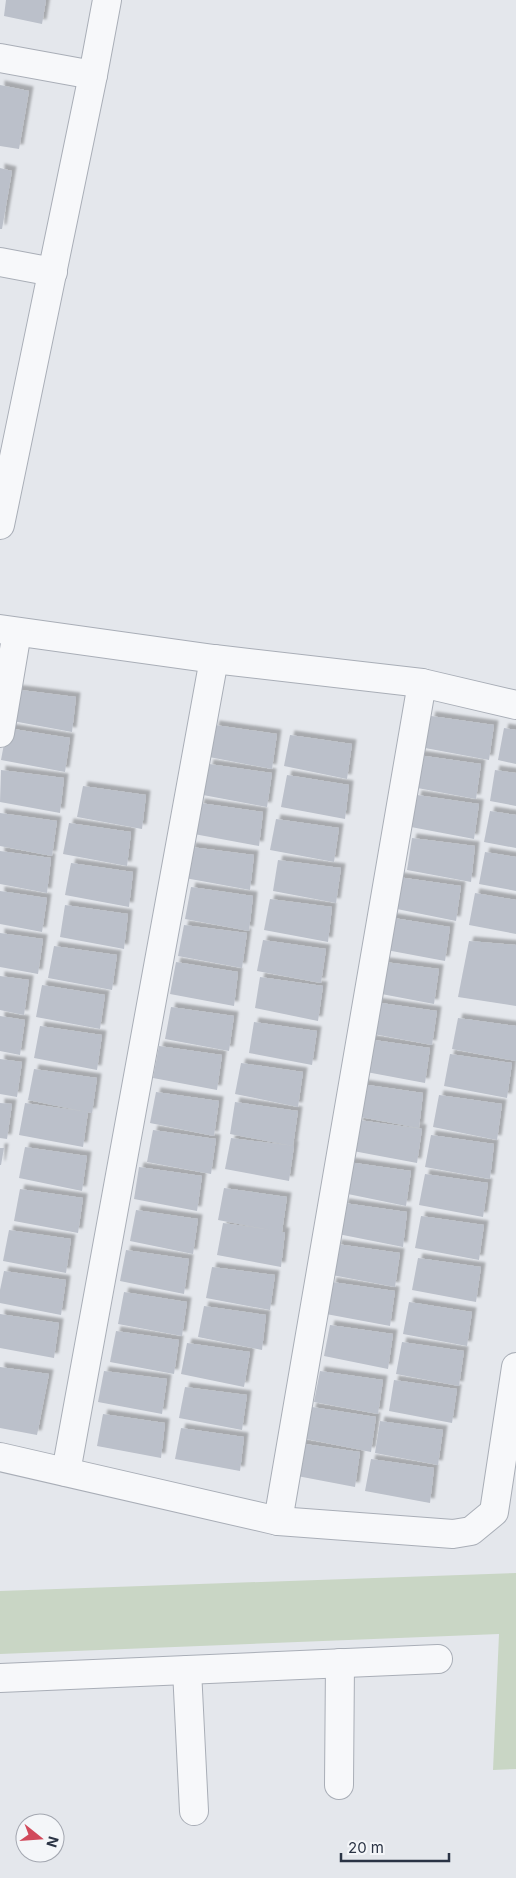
<svg xmlns="http://www.w3.org/2000/svg" width="516" height="1878" font-family="Inter,sans-serif">
<defs>
<filter id="shadow"><feDropShadow dx="4.5" dy="-4.5" stdDeviation="1" flood-color="#0004"/></filter>
</defs>
<rect width="100%" height="100%" fill="#e4e7ec"/>
<path fill="#c9d6c5" d="M 516,1573 L 516,1769 L 493,1770 L 499,1634 L 0,1654 L 0,1591 Z"/>
<g fill="#bbc0ca" filter="url(#shadow)">
<path d="M 6,0 L 46,0 L 42,24 L 4,16 Z"/>
<path d="M 0,85 L 29,91 L 19,149 L 0,146 Z"/>
<path d="M 0,168 L 12,171 L 2,229 L 0,229 Z"/>
<path d="M 13,689 L 76,697 L 72,732 L 7,720 Z"/>
<path d="M 431,716 L 494,725 L 489,760 L 425,748 Z"/>
<path d="M 215,725 L 277,734 L 272,769 L 209,757 Z"/>
<path d="M 7,728 L 70,738 L 65,772 L 1,760 Z"/>
<path d="M 504,728 L 516,730 L 516,764 L 498,760 Z"/>
<path d="M 290,735 L 352,744 L 347,779 L 284,766 Z"/>
<path d="M 418,755 L 481,764 L 476,799 L 412,787 Z"/>
<path d="M 209,764 L 272,773 L 267,807 L 203,795 Z"/>
<path d="M 1,770 L 64,778 L 60,813 L 0,802 Z"/>
<path d="M 495,770 L 516,773 L 516,806 L 490,801 Z"/>
<path d="M 287,775 L 349,785 L 345,819 L 281,807 Z"/>
<path d="M 83,786 L 146,795 L 142,829 L 77,817 Z"/>
<path d="M 417,795 L 479,804 L 474,839 L 411,827 Z"/>
<path d="M 200,803 L 263,812 L 259,846 L 194,834 Z"/>
<path d="M 490,811 L 516,815 L 516,848 L 484,842 Z"/>
<path d="M 0,813 L 57,821 L 52,856 L 0,846 Z"/>
<path d="M 276,819 L 339,828 L 334,862 L 270,850 Z"/>
<path d="M 69,823 L 131,832 L 127,866 L 63,854 Z"/>
<path d="M 412,838 L 475,846 L 471,882 L 407,870 Z"/>
<path d="M 191,847 L 254,855 L 250,890 L 185,878 Z"/>
<path d="M 0,851 L 51,858 L 47,893 L 0,884 Z"/>
<path d="M 485,852 L 516,857 L 516,891 L 479,884 Z"/>
<path d="M 278,860 L 341,868 L 336,903 L 273,891 Z"/>
<path d="M 71,863 L 133,872 L 129,907 L 65,895 Z"/>
<path d="M 398,877 L 461,886 L 456,921 L 392,908 Z"/>
<path d="M 191,887 L 253,896 L 249,931 L 185,919 Z"/>
<path d="M 0,891 L 47,898 L 42,932 L 0,924 Z"/>
<path d="M 475,893 L 516,900 L 516,934 L 469,925 Z"/>
<path d="M 270,899 L 332,907 L 328,942 L 264,930 Z"/>
<path d="M 65,905 L 128,914 L 124,949 L 60,937 Z"/>
<path d="M 387,917 L 450,927 L 445,961 L 381,949 Z"/>
<path d="M 184,925 L 247,933 L 242,968 L 178,956 Z"/>
<path d="M 0,933 L 43,939 L 38,974 L 0,967 Z"/>
<path d="M 263,940 L 326,949 L 321,983 L 257,971 Z"/>
<path d="M 469,941 L 516,945 L 516,1006 L 458,997 Z"/>
<path d="M 54,946 L 117,955 L 112,990 L 48,978 Z"/>
<path d="M 377,961 L 439,969 L 434,1004 L 371,992 Z"/>
<path d="M 176,962 L 238,972 L 234,1006 L 170,994 Z"/>
<path d="M 0,976 L 29,980 L 24,1015 L 0,1010 Z"/>
<path d="M 260,977 L 323,986 L 318,1021 L 255,1008 Z"/>
<path d="M 42,985 L 105,995 L 100,1029 L 36,1017 Z"/>
<path d="M 374,1002 L 437,1011 L 432,1045 L 368,1033 Z"/>
<path d="M 171,1007 L 234,1016 L 229,1051 L 165,1039 Z"/>
<path d="M 0,1016 L 25,1020 L 20,1055 L 0,1051 Z"/>
<path d="M 458,1018 L 516,1026 L 516,1061 L 452,1049 Z"/>
<path d="M 254,1022 L 317,1031 L 312,1065 L 249,1053 Z"/>
<path d="M 40,1026 L 102,1035 L 97,1070 L 34,1058 Z"/>
<path d="M 367,1039 L 430,1048 L 425,1083 L 361,1071 Z"/>
<path d="M 159,1046 L 222,1055 L 217,1090 L 153,1078 Z"/>
<path d="M 450,1054 L 512,1063 L 507,1098 L 444,1086 Z"/>
<path d="M 0,1059 L 22,1062 L 17,1097 L 0,1094 Z"/>
<path d="M 241,1063 L 303,1072 L 298,1107 L 235,1094 Z"/>
<path d="M 34,1069 L 97,1078 L 92,1113 L 28,1100 Z"/>
<path d="M 361,1084 L 423,1093 L 419,1128 L 355,1116 Z"/>
<path d="M 156,1092 L 219,1101 L 214,1136 L 150,1123 Z"/>
<path d="M 439,1095 L 502,1104 L 497,1140 L 433,1127 Z"/>
<path d="M 235,1102 L 298,1111 L 293,1146 L 230,1134 Z"/>
<path d="M 0,1103 L 12,1104 L 7,1139 L 0,1138 Z"/>
<path d="M 25,1103 L 88,1112 L 83,1147 L 19,1135 Z"/>
<path d="M 359,1120 L 422,1129 L 417,1163 L 353,1151 Z"/>
<path d="M 153,1130 L 216,1139 L 211,1174 L 147,1162 Z"/>
<path d="M 431,1135 L 494,1144 L 490,1179 L 425,1167 Z"/>
<path d="M 231,1138 L 294,1146 L 289,1181 L 225,1169 Z"/>
<path d="M 25,1147 L 87,1156 L 82,1191 L 19,1178 Z"/>
<path d="M 0,1148 L 4,1148 L 1,1165 L 0,1165 Z"/>
<path d="M 348,1162 L 411,1171 L 406,1206 L 343,1193 Z"/>
<path d="M 139,1167 L 202,1176 L 197,1211 L 134,1199 Z"/>
<path d="M 425,1174 L 488,1183 L 483,1217 L 419,1205 Z"/>
<path d="M 224,1188 L 287,1197 L 282,1232 L 285,1232 L 281,1267 L 217,1255 L 223,1223 L 271,1230 L 218,1220 Z"/>
<path d="M 20,1189 L 83,1198 L 78,1233 L 14,1221 Z"/>
<path d="M 344,1203 L 407,1212 L 403,1247 L 338,1234 Z"/>
<path d="M 136,1210 L 198,1219 L 193,1254 L 130,1241 Z"/>
<path d="M 421,1216 L 484,1225 L 479,1260 L 415,1248 Z"/>
<path d="M 9,1230 L 71,1239 L 66,1273 L 3,1261 Z"/>
<path d="M 337,1244 L 400,1253 L 395,1287 L 332,1275 Z"/>
<path d="M 126,1250 L 189,1259 L 184,1294 L 120,1281 Z"/>
<path d="M 418,1258 L 481,1267 L 476,1302 L 412,1290 Z"/>
<path d="M 212,1267 L 275,1275 L 270,1310 L 206,1298 Z"/>
<path d="M 4,1271 L 66,1280 L 61,1315 L 0,1303 L 0,1290 Z"/>
<path d="M 332,1282 L 395,1291 L 390,1326 L 326,1314 Z"/>
<path d="M 124,1292 L 187,1302 L 182,1336 L 118,1324 Z"/>
<path d="M 409,1302 L 472,1312 L 467,1346 L 403,1334 Z"/>
<path d="M 204,1306 L 266,1315 L 262,1350 L 198,1337 Z"/>
<path d="M 0,1314 L 59,1323 L 54,1358 L 0,1348 Z"/>
<path d="M 330,1325 L 393,1334 L 388,1369 L 324,1356 Z"/>
<path d="M 116,1331 L 179,1340 L 174,1374 L 110,1362 Z"/>
<path d="M 402,1342 L 464,1351 L 459,1386 L 396,1374 Z"/>
<path d="M 187,1343 L 250,1352 L 244,1387 L 181,1374 Z"/>
<path d="M 0,1367 L 49,1374 L 37,1435 L 0,1428 Z"/>
<path d="M 104,1371 L 167,1379 L 162,1414 L 98,1402 Z"/>
<path d="M 320,1371 L 383,1380 L 378,1414 L 314,1402 Z"/>
<path d="M 394,1380 L 457,1389 L 452,1423 L 389,1411 Z"/>
<path d="M 185,1387 L 247,1395 L 242,1430 L 179,1418 Z"/>
<path d="M 312,1407 L 376,1417 L 371,1452 L 306,1439 Z"/>
<path d="M 103,1414 L 165,1423 L 161,1458 L 97,1446 Z"/>
<path d="M 380,1421 L 443,1430 L 438,1465 L 375,1453 Z"/>
<path d="M 181,1428 L 244,1437 L 240,1471 L 175,1459 Z"/>
<path d="M 298,1443 L 360,1452 L 355,1487 L 292,1475 Z"/>
<path d="M 371,1459 L 434,1468 L 430,1503 L 365,1491 Z"/>
</g>
<g fill="none" stroke-linecap="round" stroke-linejoin="round">
<g stroke="#a9aeb7" stroke-width="30">
<g id="minor">
<path d="M 0,58 L 93,75"/>
<path d="M 0,262 L 53,272"/>
<path d="M 0,525 L 93,75 L 107,0"/>
<path d="M 0,629 L 214,659 L 422,683 L 516,705"/>
<path d="M 0,733 L 17,632"/>
<path d="M 0,1457 L 278,1521 L 453,1534 L 471,1531 L 494,1512 L 516,1367"/>
<path d="M 66,1472 L 214,659"/>
<path d="M 278,1521 L 422,683"/>
<path d="M 187,1670 L 194,1811"/>
<path d="M 0,1678 L 438,1659"/>
<path d="M 339,1785 L 340,1663"/>
</g>
</g>
<use href="#minor" stroke="#f7f8fa" stroke-width="28"/>
</g>
<g transform="translate(40 1838) rotate(107)"><circle r="24" fill="#f4f6f9" stroke="#a4a8b1"/>
<path d="M0-4L9 19L0 12L-9 19Z" fill="#d1495b"/>
<text y="-8" font-size="14" font-weight="bold" text-anchor="middle" fill="#2b3445">N</text>
</g>
<path d="M341 1853v8h108v-8" fill="none" stroke="#2b3445" stroke-width="2.5"/>
<text x="348" y="1853" font-size="15" fill="#2b3445" stroke="#f4f6f9" stroke-width="4" paint-order="stroke">20 m</text>
</svg>
